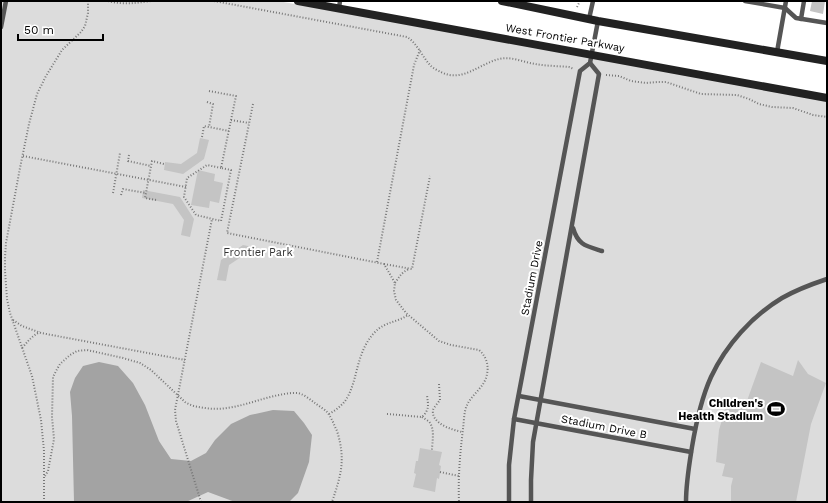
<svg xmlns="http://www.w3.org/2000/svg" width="828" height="503" font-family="'Work Sans',sans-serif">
<rect width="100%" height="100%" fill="#fff"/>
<path fill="#dcdcdc" d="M 1,1 L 278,1 L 827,99 L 827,502 L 1,502 Z"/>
<path fill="#a3a3a3" d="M 99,362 L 118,366 L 133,383 L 145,405 L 159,441 L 171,459 L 191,461 L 206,453 L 215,440 L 231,424 L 250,415 L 273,410 L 294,411 L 304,423 L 312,435 L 309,462 L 298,493 L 289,502 L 235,502 L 208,492 L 186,502 L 74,502 L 72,416 L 70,392 L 75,378 L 83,366 Z"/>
<g fill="#c4c4c4">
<path d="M 812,1 L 825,1 L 823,14 L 810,11 Z"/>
<path d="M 200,138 L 209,140 L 204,159 L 183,174 L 164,170 L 165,162 L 181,164 L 197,153 Z"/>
<path d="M 198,170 L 215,174 L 214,181 L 223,183 L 219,203 L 210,201 L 209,208 L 191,205 Z"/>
<path d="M 143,190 L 180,197 L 194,219 L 190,237 L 181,235 L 184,220 L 173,204 L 142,198 Z"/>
<path d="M 243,245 L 262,249 L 260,258 L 244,255 L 229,265 L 226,281 L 217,280 L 221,260 Z"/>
<path d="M 798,360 L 808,374 L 826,383 L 811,424 L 796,502 L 731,502 L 731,486 L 733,478 L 722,476 L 725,464 L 716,462 L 719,430 L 727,403 L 746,406 L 748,398 L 761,362 L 793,376 Z"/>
<path d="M 420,448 L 442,452 L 439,465 L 441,466 L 439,479 L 437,478 L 435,492 L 413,487 L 416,474 L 414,473 L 416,461 L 418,461 Z"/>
</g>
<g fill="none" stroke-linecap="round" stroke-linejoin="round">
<g stroke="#777" stroke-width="2" stroke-dasharray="1 2" stroke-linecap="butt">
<path d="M 108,1 C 123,5 136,3 151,1"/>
<path d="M 214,1 L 407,37 C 418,44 422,57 431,66 C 433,68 438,71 441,72 C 462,83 479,64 499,59 C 511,56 523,62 535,64 C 546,66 558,66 569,67 L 574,69"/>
<path d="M 577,7 L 580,1"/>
<path d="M 606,75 L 619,76 L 631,81 L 646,83 L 658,82 L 666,82 L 701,94 L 737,95 L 749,99 L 759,104 L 772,107 L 793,108 L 813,115 L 827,117"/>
<path d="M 209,91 L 236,96 L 221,168 L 231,170 L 221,221 L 196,215 L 184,197 L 187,178 L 207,165 L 221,168"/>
<path d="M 207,102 L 213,104 L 209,127"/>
<path d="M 253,104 L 227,233 L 384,264 L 395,283 L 394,291 L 396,300 L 406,313 L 439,341 L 451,345 L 479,350 C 486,356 489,365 487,374 C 485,387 472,394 467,405 C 464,411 464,421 463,429 C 460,453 458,477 459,502"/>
<path d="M 231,120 L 249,123"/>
<path d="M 202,137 L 204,126 L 229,131"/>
<path d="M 129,155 L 128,161 L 151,166"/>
<path d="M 23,156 L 186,187"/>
<path d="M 113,193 L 120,153"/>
<path d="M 121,195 L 123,189 L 146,193"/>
<path d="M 156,200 L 145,198 L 152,161 L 164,164"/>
<path d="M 377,262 L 414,65 L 420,50"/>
<path d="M 384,264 L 412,269 L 430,176"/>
<path d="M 395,283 C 399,277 402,272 409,269"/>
<path d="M 13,320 L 22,326 L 41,333 L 185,360"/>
<path d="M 22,348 C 28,341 32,336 40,332"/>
<path d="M 439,384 L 440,400 C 438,403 434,407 433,410 C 431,424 453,430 462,432"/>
<path d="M 329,414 C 336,410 343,405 347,398 C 351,391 353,384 355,377 C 359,361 363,344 375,332 C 386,321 396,323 408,315"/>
<path d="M 387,414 L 422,417 C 430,409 428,405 427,395"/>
<path d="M 422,417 C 425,419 429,421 430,423 C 435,430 432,443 432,450"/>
<path d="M 440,472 L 459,476"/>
<path d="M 45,476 L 48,471 L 54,439 L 52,417 L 53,377 L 56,371 L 60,364 L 70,355 L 77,351 L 87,350 L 123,358 L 140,363 L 151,370 L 185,402 C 191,406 198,407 205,408 C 231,412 254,400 279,395 C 284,394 289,393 294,393 C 302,392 309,399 315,403 C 319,406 324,409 327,412 C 332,418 334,425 337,431 C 346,460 341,475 332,502"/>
<path d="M 44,502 L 44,451 L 41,420 L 32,376 L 10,313 L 7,299 L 5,271 L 5,257 L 6,243 L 20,168 L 29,124 L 37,94 L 46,76 L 62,50 L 81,32 L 85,26 L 88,13 L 88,1"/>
<path d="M 201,502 L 176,421 L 175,410 L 212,219"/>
</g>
<g stroke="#555" stroke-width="4.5">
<path d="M 745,1 L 785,8 L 796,18 L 827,23"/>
<path d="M 339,8 L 340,1"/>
<path d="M 589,19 L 593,1"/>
<path d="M 801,19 L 804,1"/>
<path d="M 1,27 L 6,1"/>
<path d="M 777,52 L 786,1"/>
<path d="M 573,228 C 578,245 586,246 602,251"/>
<path d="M 519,396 L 695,429"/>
<path d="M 514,419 L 691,452"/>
<path d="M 509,502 L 509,465 L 514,419 L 580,71 L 590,63 L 598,21"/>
<path d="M 531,502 L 531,480 L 533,442 L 599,74 L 590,63"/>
<path d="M 686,502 C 686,483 689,466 692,447 C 696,423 701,399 711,377 C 726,345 752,316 782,298 C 796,290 812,284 827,279"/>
</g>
<g stroke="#222" stroke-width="8">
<path d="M 298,1 L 827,98"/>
<path d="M 502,1 L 598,21 L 827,61"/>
</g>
</g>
<defs>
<g id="stadium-bare" transform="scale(1.38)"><path d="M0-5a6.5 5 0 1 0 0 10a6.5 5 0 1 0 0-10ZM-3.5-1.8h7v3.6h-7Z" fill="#000" stroke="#fff" stroke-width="2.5" paint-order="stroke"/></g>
</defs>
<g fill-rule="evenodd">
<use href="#stadium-bare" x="776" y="409"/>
</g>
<g text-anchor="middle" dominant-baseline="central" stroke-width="4" stroke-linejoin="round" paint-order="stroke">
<g font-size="11" fill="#000" stroke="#fff">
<text transform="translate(565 38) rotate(10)">West Frontier Parkway</text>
<text transform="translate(532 278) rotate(-79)">Stadium Drive</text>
<text transform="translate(604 427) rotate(11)">Stadium Drive B</text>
</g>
<g font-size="11" fill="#333" stroke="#fff">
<text x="258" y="252">Frontier Park</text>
</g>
<g font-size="11" font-weight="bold" fill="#000" stroke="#fff" text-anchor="end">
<text x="763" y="403">Children's<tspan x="763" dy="13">Health Stadium</tspan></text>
</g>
</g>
<rect width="828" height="503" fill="none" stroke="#000000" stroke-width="4"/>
<path d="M18 34v6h85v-6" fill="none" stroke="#000000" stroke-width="2"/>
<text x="24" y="34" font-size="12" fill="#000000" stroke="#ffffff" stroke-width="3" paint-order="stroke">50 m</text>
</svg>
